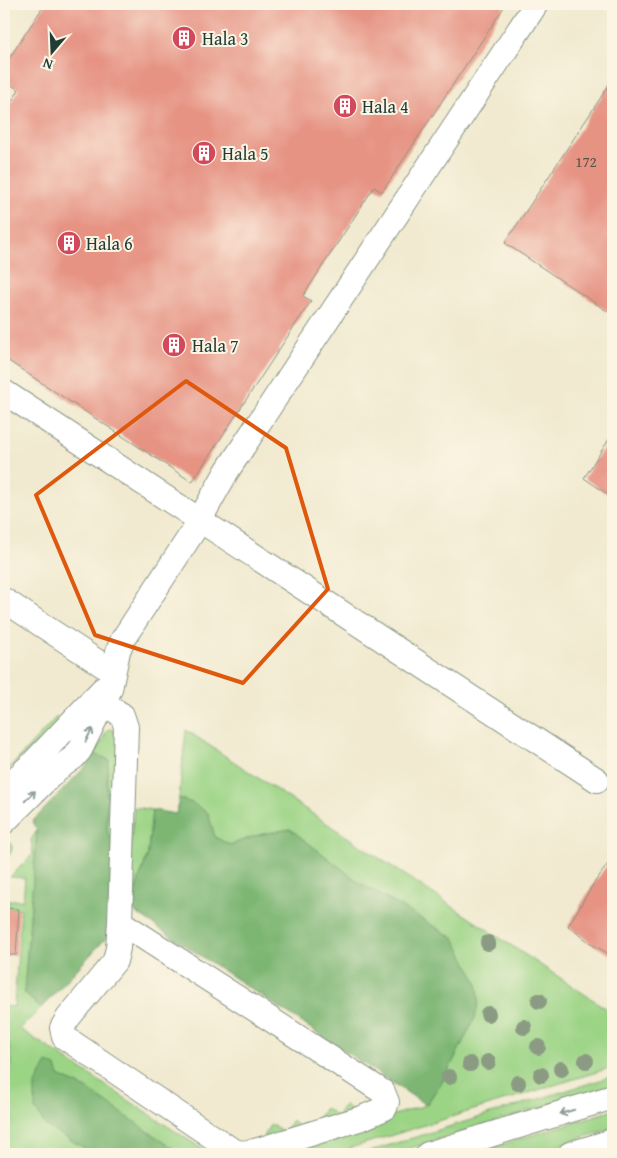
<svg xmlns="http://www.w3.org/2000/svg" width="617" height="1158" font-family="'Gentium Book Plus',serif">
<rect width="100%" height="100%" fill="#fcf5e5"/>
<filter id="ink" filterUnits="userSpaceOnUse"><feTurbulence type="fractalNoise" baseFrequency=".02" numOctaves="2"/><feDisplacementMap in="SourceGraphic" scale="10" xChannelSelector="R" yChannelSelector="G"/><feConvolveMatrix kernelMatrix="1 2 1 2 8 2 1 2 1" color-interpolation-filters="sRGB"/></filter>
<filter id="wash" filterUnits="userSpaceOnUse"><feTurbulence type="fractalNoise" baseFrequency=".0096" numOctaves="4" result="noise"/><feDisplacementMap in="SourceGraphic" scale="20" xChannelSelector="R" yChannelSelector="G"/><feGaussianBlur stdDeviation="1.12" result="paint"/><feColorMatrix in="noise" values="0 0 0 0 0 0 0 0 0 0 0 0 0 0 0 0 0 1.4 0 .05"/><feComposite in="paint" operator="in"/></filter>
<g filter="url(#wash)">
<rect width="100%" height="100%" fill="#f1ead0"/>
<g fill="#9cd486" stroke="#5e885d">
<path d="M 57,716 L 57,726 L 8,770 Z"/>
<path d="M 110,729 L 114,730 L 114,733 L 120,733 L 113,842 L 107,832 L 107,778 L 109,760 L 95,754 L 107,730 Z"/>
<path d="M 186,730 L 613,1013 L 613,1067 L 331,1154 L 268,1154 L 426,1105 L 444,1079 L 475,1018 L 360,883 L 290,829 L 258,835 L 230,845 L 215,838 L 208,813 L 179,798 Z"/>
<path d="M 134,807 L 152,810 L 148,853 L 136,889 L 136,904 L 133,911 L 125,906 Z"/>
<path d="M 37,830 L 24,993 L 41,1008 L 20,1029 L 210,1154 L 4,1154 L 4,1082 L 11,1070 L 11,1057 L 9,1043 L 4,1036 L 4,1006 L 14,1007 L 21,909 L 8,908 L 9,900 L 23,900 L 25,878 L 10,877 L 33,854 L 31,840 Z"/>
<path d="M 9,842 C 16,848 9,856 4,861 L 4,847 Z"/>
<path d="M 613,1076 L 613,1085 L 395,1153 L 361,1154 Z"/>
<path d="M 345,1104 L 351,1110 L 349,1114 L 323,1122 L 317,1120 L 325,1108 L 337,1116 Z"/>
<path d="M 613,1110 L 613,1128 L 530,1154 L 471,1154 Z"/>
<path d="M 292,1120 L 297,1126 L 295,1130 L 269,1138 L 263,1136 L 271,1124 L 284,1132 Z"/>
</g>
<g fill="#7db673" stroke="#4e7a54">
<path d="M 95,754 L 109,760 L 107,778 L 107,831 L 113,842 L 108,936 L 41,1008 L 24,993 L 37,830 L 32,822 L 85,767 Z"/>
<path d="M 179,798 L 192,803 L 208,813 L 215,837 L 230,845 L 258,835 L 290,829 L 360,883 L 454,938 L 477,982 L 479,999 L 475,1018 L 444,1079 L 426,1105 L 133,911 L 136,904 L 136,889 L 148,853 L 152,810 L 176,814 Z"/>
<path d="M 47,1063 L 56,1066 L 59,1076 L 87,1089 L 181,1154 L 95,1154 L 46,1126 L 35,1109 L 35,1085 Z"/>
</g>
<g id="blocks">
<g fill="#e69383">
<path d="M 45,4 L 506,4 L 382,192 L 374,187 L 303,296 L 311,301 L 192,482 L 4,358 L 4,113 L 19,90 L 4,80 L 4,66 Z"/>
<path d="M 613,79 L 613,315 L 505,243 Z"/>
<path d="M 613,433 L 613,498 L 584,478 Z"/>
<path d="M 613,857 L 613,956 L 593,945 L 568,926 L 594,883 Z"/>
<path d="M 4,908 L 19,909 L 16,955 L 4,955 Z"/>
</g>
</g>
</g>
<g filter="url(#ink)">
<use href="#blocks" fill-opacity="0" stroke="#889482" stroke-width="1"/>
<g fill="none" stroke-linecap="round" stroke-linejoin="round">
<g stroke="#889482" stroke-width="26">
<g id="minor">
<path d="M 4,392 L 597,780"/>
<path d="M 4,600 L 113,672"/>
<path d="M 92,700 L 112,709 L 122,715 L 126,727 L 120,922 L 118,948 L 115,961 L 68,1018 L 62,1028 L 64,1037 L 232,1150 L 241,1153 L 255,1151 L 362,1118 L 385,1108 L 387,1102 L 383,1092 L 120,922"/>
<path d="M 4,789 L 32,764 L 103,689"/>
<path d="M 4,822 L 56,770 L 73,758 L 80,750 L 110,689 L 118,651 L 123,639 L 194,530 L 227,471 L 536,4"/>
<path d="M 428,1154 L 613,1097"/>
<path d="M 570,1154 L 613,1141"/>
</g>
</g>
<use href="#minor" stroke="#fff" stroke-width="24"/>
</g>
<g fill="#8b9b83">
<circle cx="488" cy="943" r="8"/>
<circle cx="539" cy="1001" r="8"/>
<circle cx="488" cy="1014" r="8"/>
<circle cx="524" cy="1027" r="8"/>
<circle cx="538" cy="1047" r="8"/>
<circle cx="586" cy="1061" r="8"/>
<circle cx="488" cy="1062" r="8"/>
<circle cx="470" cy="1064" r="8"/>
<circle cx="561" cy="1069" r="8"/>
<circle cx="541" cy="1075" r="8"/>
<circle cx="449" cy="1077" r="8"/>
<circle cx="518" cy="1083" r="8"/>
</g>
<defs><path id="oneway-shaft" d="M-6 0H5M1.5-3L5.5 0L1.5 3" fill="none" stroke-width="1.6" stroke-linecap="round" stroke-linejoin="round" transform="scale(1.25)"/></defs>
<g stroke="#8f9e9a">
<use href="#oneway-shaft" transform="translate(89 735) rotate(-63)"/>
<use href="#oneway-shaft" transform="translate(30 796) rotate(-45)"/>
<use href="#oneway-shaft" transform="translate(567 1112) rotate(163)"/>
</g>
</g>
<path fill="none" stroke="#de580e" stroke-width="4" stroke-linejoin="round" d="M 186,381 L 286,448 L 328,589 L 243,683 L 95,635 L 36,495 Z"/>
<defs>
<g id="building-disc" transform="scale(1.25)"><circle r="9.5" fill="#d1495b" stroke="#fcf5e5"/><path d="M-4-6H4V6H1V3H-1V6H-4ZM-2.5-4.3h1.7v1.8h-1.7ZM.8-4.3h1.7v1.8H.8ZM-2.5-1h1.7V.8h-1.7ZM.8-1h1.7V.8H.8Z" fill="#fff"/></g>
</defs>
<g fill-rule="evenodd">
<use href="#building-disc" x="184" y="38"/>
<use href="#building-disc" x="345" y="106"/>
<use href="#building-disc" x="204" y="153"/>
<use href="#building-disc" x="69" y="243"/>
<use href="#building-disc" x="174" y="345"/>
</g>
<g text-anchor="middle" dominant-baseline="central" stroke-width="4" stroke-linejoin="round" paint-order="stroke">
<g font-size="15" fill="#515248">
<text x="586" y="161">172</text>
</g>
<g font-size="18" fill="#1f3d34" stroke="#fcf5e5" text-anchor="start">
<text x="202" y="38">Hala 3</text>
<text x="362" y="106">Hala 4</text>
<text x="222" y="153">Hala 5</text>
<text x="86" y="243">Hala 6</text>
<text x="192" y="345">Hala 7</text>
</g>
</g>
<rect width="617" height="1158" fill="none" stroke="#fcf5e5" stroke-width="20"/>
<g transform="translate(52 52) rotate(199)" stroke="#fcf5e5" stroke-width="4" paint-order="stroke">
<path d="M0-4L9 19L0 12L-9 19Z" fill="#1f3d34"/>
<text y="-8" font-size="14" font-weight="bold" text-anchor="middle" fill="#1f3d34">N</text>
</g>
</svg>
